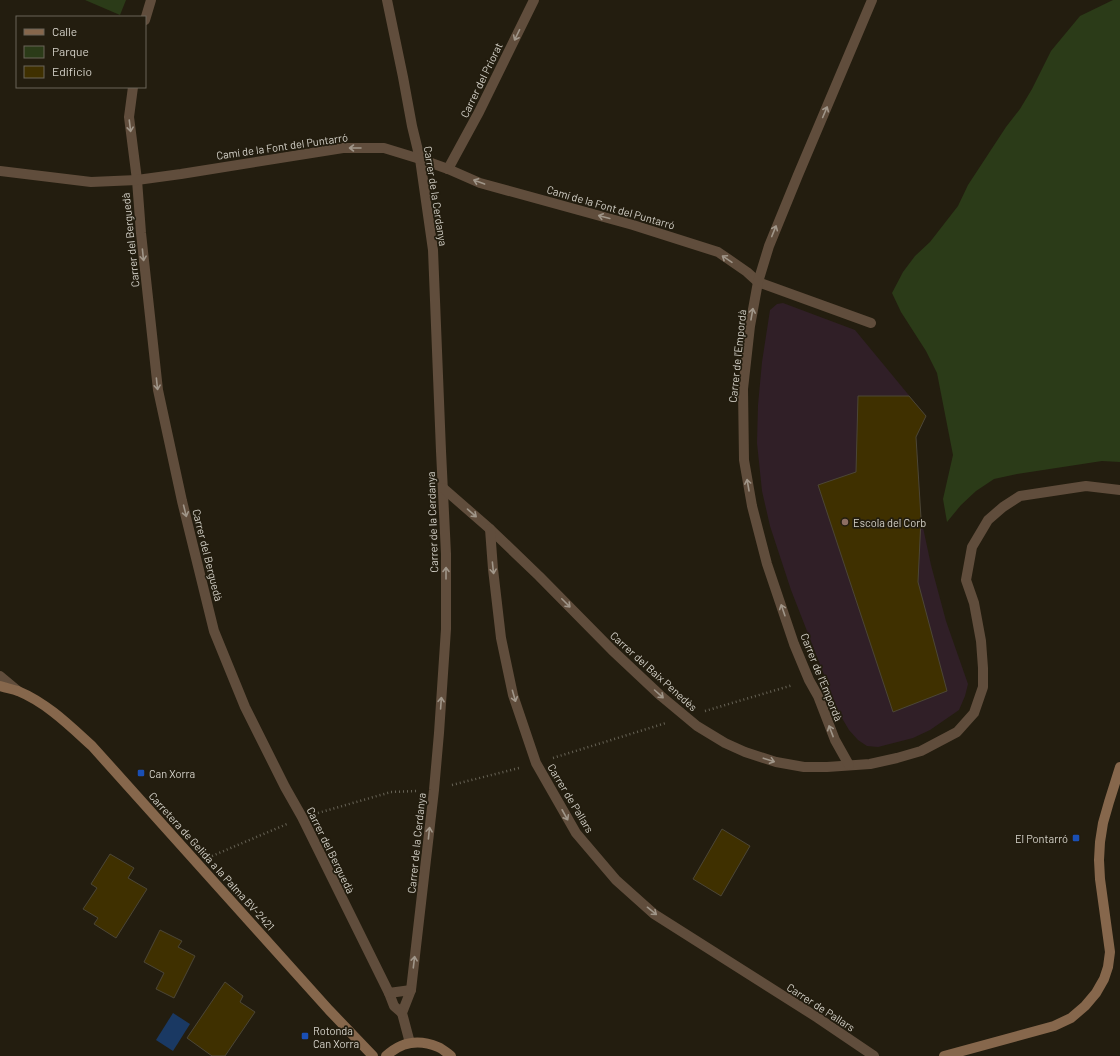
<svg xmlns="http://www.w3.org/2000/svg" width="1120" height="1056" font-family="Barlow,sans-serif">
<rect width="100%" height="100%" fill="#231d0f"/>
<path fill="#301f27" d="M 783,303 L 855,330 L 926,416 L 916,437 L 921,518 L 931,565 L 946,621 L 968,684 L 965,696 L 959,710 L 930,730 L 913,738 L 878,747 L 867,746 L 858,740 L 849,730 L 839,713 L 791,590 L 770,526 L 762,491 L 757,443 L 758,405 L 762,362 L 770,310 L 777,304 Z"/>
<g fill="#2b3b18">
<path d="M 85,0 L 126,0 L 120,15 Z"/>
<path d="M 1113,0 L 1120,0 L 1120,462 L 1102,461 L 1017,474 L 994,479 L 976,491 L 961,505 L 947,522 L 943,499 L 953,455 L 937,373 L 926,351 L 901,312 L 892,293 L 903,272 L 915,256 L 930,242 L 958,206 L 968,185 L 1006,127 L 1020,109 L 1032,89 L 1051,51 L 1080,16 Z"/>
</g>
<path fill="#1a3963" d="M 173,1013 L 190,1024 L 173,1051 L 156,1040 Z"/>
<g fill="#3f3000" stroke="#4c4636">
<path d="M 858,396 L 909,396 L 926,416 L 916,437 L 921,518 L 918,582 L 947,691 L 893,712 L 818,485 L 856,472 Z"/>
<path d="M 722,829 L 750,846 L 721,896 L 693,879 Z"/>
<path d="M 110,854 L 134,868 L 128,878 L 147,889 L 116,938 L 94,924 L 98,918 L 83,909 L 97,888 L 91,884 Z"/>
<path d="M 160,930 L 182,941 L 178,947 L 195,956 L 174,998 L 156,989 L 164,973 L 144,962 Z"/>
<path d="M 225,982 L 243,996 L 240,1002 L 255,1012 L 225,1056 L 212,1056 L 187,1038 Z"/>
</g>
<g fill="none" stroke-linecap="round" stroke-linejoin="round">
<g stroke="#676356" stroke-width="2.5" stroke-dasharray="1 3" stroke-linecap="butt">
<path d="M 705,711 L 793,685"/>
<path d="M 553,758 L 666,723"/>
<path d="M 452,785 L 519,768"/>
<path d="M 318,813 L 391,792 L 418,791"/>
<path d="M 212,856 L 287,824"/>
</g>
<g stroke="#604d3c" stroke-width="10">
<path d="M 387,0 L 403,77 L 412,126 L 420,159 L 433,250 L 441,451 L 446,554 L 446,629 L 439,733 L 434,790 L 411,990 L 402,1013 L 410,1043"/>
<path d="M 145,20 L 151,0"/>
<path d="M 133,87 L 129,117 L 137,180 L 141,233 L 158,390 L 182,501 L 214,631 L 245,707 L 285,787 L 302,817 L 389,993 L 394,1006 L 402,1013"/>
<path d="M 448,169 L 479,112 L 534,0"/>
<path d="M 0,171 L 91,182 L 137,180 L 181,174 L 343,148 L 384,148 L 420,159 L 448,169 L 480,183 L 633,225 L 718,252 L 747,272 L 758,282 L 871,323"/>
<path d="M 443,488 L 490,529 L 539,576 L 612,650 L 661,696 L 697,726 L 725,743 L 745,752 L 776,762 L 804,767 L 827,767 L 870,764 L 897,758 L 921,751 L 957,732 L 974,713 L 983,687 L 983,668 L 981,641 L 974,603 L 966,580 L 972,547 L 988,520 L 1003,507 L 1020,496 L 1086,486 L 1120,490"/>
<path d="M 490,529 L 493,569 L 501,638 L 513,695 L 536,763 L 576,833 L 616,880 L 654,914 L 818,1018 L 874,1056"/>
<path d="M 0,676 L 18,691"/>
<path d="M 849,765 L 835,740 L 818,696 L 809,680 L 794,644 L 767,564 L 752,506 L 744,460 L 743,389 L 750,326 L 758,282 L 769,246 L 798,175 L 872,0"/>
<path d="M 389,993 L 411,990"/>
</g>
<g stroke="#86674c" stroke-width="10">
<path d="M 0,686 C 6,688 12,689 18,691 C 47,703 70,726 92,746 L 329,1010 L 373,1056"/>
<path d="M 386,1056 C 401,1042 419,1039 438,1047 C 443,1049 447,1053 451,1056"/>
<path d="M 944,1056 L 1054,1026 L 1071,1018 L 1085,1006 L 1096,993 L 1104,979 L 1108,967 L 1110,952 L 1100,879 L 1099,860 L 1100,842 L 1103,823 L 1109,802 L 1120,767"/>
</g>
</g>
<defs><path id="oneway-shaft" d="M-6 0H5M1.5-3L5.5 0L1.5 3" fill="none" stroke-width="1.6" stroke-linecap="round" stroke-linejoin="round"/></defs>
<g stroke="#a09689">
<use href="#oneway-shaft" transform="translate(517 35) rotate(116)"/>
<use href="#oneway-shaft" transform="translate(825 112) rotate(-67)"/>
<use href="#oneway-shaft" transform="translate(130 126) rotate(83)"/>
<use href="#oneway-shaft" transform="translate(355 148) rotate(-180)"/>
<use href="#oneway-shaft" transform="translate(479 182) rotate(-160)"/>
<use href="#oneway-shaft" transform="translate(604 217) rotate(-165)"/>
<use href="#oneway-shaft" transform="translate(774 231) rotate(-68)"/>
<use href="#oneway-shaft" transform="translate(143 255) rotate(84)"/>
<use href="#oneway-shaft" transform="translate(727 259) rotate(-146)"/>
<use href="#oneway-shaft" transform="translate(752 314) rotate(-80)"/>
<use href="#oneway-shaft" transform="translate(157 384) rotate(84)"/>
<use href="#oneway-shaft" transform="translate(748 485) rotate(-100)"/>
<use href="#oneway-shaft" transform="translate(185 511) rotate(76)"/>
<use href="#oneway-shaft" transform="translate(472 513) rotate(41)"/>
<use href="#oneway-shaft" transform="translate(493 568) rotate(84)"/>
<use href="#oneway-shaft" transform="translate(446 573) rotate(-90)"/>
<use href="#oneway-shaft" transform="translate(566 603) rotate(45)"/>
<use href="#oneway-shaft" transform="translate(783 610) rotate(-109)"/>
<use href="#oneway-shaft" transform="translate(659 694) rotate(42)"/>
<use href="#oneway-shaft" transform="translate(514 696) rotate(74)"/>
<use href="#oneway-shaft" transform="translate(441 703) rotate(-86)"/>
<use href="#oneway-shaft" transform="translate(831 731) rotate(-111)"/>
<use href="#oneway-shaft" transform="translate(769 760) rotate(18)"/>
<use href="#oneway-shaft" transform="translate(565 815) rotate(61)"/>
<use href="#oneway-shaft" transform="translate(429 833) rotate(-84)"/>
<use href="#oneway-shaft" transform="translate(652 911) rotate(39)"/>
<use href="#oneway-shaft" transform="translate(414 962) rotate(-83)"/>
</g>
<circle fill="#8d6e63" stroke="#231d0f" stroke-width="1.5" cx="845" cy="522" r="4"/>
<g fill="#1a4fb4" stroke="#231d0f" stroke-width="1.5">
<rect x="137" y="769" width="8" height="8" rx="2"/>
<rect x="1072" y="834" width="8" height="8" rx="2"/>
<rect x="301" y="1032" width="8" height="8" rx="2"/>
</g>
<g text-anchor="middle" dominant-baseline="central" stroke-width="3.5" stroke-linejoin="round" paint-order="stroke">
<g font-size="11" fill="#d4d1c8" stroke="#231d0f">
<text transform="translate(481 80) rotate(-64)">Carrer del Priorat</text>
<text transform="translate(282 146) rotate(-8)">Camí de la Font del Puntarró</text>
<text transform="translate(436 196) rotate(81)">Carrer de la Cerdanya</text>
<text transform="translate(611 207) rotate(16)">Camí de la Font del Puntarró</text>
<text transform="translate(130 240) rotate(-96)">Carrer del Berguedà</text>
<text transform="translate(737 356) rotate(-84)">Carrer de l'Empordà</text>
<text transform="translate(432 522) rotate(-92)">Carrer de la Cerdanya</text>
<text transform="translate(208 555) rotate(76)">Carrer del Berguedà</text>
<text transform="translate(654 671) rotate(42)">Carrer del Baix Penedès</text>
<text transform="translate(822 677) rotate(68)">Carrer de l'Empordà</text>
<text transform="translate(571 798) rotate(59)">Carrer de Pallars</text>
<text transform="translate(416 843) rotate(-84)">Carrer de la Cerdanya</text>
<text transform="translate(331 850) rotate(64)">Carrer del Berguedà</text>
<text transform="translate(212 861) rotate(48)">Carretera de Gelida a la Palma BV-2421</text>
<text transform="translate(821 1007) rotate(33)">Carrer de Pallars</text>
</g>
<g font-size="11" fill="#d4d1c8" stroke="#231d0f" text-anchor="start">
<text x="853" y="522">Escola del Corb</text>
<text x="149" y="773">Can Xorra</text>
<text x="1068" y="838" text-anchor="end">El Pontarró</text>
<text x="313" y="1030">Rotonda<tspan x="313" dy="13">Can Xorra</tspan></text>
</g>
</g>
<rect x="16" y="16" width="130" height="72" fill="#231d0f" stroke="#6a6559"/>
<rect x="24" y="29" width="20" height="6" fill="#86674c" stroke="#6a6559"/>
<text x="52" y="36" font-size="12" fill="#d4d1c8">Calle</text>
<rect x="24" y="46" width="20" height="12" fill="#2b3b18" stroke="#6a6559"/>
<text x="52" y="56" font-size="12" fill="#d4d1c8">Parque</text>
<rect x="24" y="66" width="20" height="12" fill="#3f3000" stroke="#6a6559"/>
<text x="52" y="76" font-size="12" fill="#d4d1c8">Edificio</text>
</svg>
